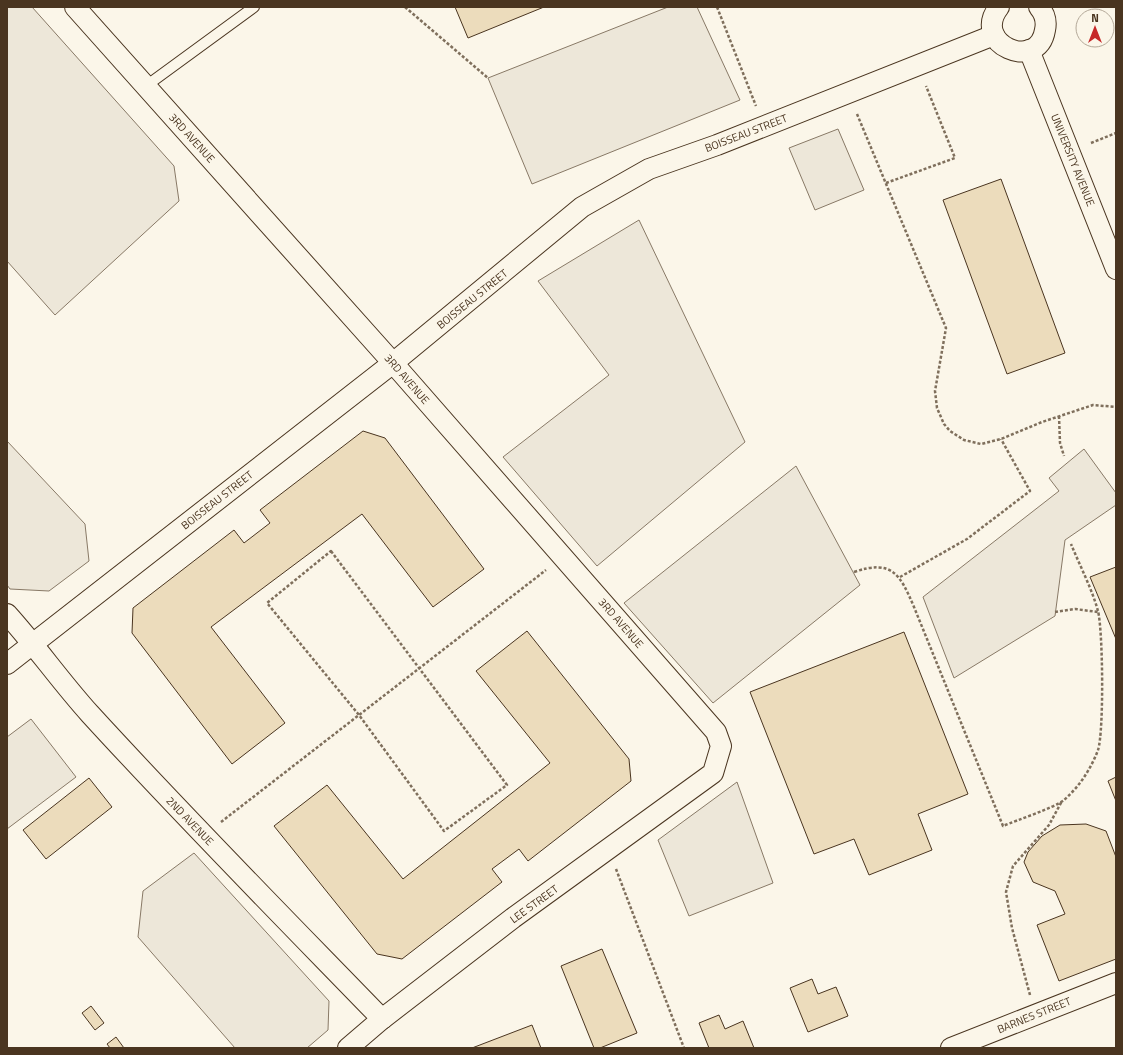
<svg xmlns="http://www.w3.org/2000/svg" width="1123" height="1055" font-family="'Titillium Web',sans-serif">
<rect width="100%" height="100%" fill="#fbf6e9"/>
<g fill="#ede7d9" stroke="#887966">
<path d="M 7,7 L 32,7 L 174,166 L 179,201 L 55,315 L 7,261 Z"/>
<path d="M 668,7 L 697,7 L 740,100 L 532,184 L 488,78 Z"/>
<path d="M 838,129 L 864,190 L 815,210 L 789,148 Z"/>
<path d="M 639,220 L 745,442 L 597,566 L 503,457 L 609,375 L 538,281 Z"/>
<path d="M 7,441 L 85,524 L 89,561 L 49,591 L 10,589 L 7,585 Z"/>
<path d="M 1084,449 L 1116,493 L 1116,505 L 1065,540 L 1055,616 L 954,678 L 923,597 L 1059,491 L 1049,478 Z"/>
<path d="M 796,466 L 860,585 L 713,703 L 624,603 Z"/>
<path d="M 31,719 L 76,777 L 7,829 L 7,737 Z"/>
<path d="M 737,782 L 773,883 L 689,916 L 658,840 Z"/>
<path d="M 194,853 L 329,1001 L 328,1030 L 307,1048 L 235,1048 L 138,937 L 143,891 Z"/>
</g>
<g fill="#ecdcbc" stroke="#4a3520">
<path d="M 455,7 L 544,7 L 468,38 Z"/>
<path d="M 1001,179 L 1065,353 L 1007,374 L 943,200 Z"/>
<path d="M 363,431 L 385,438 L 484,569 L 433,607 L 362,514 L 211,627 L 285,723 L 232,764 L 132,633 L 133,608 L 234,530 L 244,543 L 270,523 L 260,510 Z"/>
<path d="M 1116,567 L 1116,639 L 1090,577 Z"/>
<path d="M 527,631 L 629,759 L 631,781 L 528,861 L 519,849 L 492,869 L 502,882 L 402,959 L 377,954 L 274,826 L 327,785 L 403,879 L 550,763 L 476,671 Z"/>
<path d="M 904,632 L 968,794 L 918,814 L 932,850 L 869,875 L 854,839 L 814,854 L 750,692 Z"/>
<path d="M 1116,777 L 1116,801 L 1108,781 Z"/>
<path d="M 89,778 L 112,807 L 46,859 L 23,830 Z"/>
<path d="M 1086,824 L 1106,831 L 1116,857 L 1116,959 L 1059,981 L 1037,925 L 1065,914 L 1055,891 L 1033,882 L 1024,862 L 1028,852 L 1042,836 L 1060,825 Z"/>
<path d="M 602,949 L 637,1033 L 600,1048 L 594,1048 L 561,966 Z"/>
<path d="M 812,979 L 818,994 L 836,987 L 848,1016 L 808,1032 L 790,988 Z"/>
<path d="M 91,1006 L 104,1023 L 95,1030 L 82,1013 Z"/>
<path d="M 719,1015 L 725,1029 L 743,1021 L 754,1048 L 709,1048 L 699,1023 Z"/>
<path d="M 532,1025 L 541,1048 L 472,1048 Z"/>
<path d="M 116,1037 L 124,1048 L 110,1048 L 107,1044 Z"/>
</g>
<g fill="none" stroke-linecap="round" stroke-linejoin="round">
<g stroke="#4a3520" stroke-width="12">
<path id="service" d="M 146,86 L 254,7"/>
</g>
<g stroke="#4a3520" stroke-width="22">
<g id="minor">
<path d="M 75,7 L 393,363 L 716,732 L 721,746 L 713,773 L 513,918 L 382,1019 L 348,1048"/>
<path d="M 999,7 C 970,44 1038,73 1045,30 C 1047,21 1045,14 1039,7"/>
<path d="M 1029,50 L 1116,269"/>
<path d="M 7,614 C 36,646 61,682 90,714 C 185,818 284,918 382,1019"/>
<path d="M 7,664 L 393,363 L 582,207 L 649,169 L 717,145 L 994,35"/>
<path d="M 951,1048 L 1116,983"/>
</g>
</g>
<g stroke="#7f6f5c" stroke-width="2.5" stroke-dasharray="3 2" stroke-linecap="butt">
<path d="M 405,7 L 488,78"/>
<path d="M 717,7 L 756,106"/>
<path d="M 857,114 L 946,328 L 935,391 L 937,408 L 944,424 L 950,431 L 964,440 L 981,444 L 1001,439 L 1042,422 L 1093,405 L 1116,407"/>
<path d="M 1091,143 L 1116,133"/>
<path d="M 886,183 L 955,158 L 926,86"/>
<path d="M 1059,416 L 1060,443 L 1064,456"/>
<path d="M 331,551 L 507,785 L 444,831 L 359,715 L 267,603 Z"/>
<path d="M 854,572 C 892,559 900,574 914,607 L 1003,826 C 1017,820 1054,808 1064,800 C 1079,787 1091,769 1098,750 C 1104,732 1103,631 1098,611 C 1092,589 1080,566 1071,544"/>
<path d="M 900,577 L 967,539 L 1030,491 L 1001,439"/>
<path d="M 1055,612 L 1075,609 L 1098,612"/>
<path d="M 221,822 L 546,570"/>
<path d="M 616,869 L 684,1048"/>
<path d="M 1030,995 L 1012,928 L 1006,892 L 1013,866 L 1049,825 L 1062,801"/>
</g>
<use href="#service" stroke="#fbf6e9" stroke-width="10"/>
<use href="#minor" stroke="#fbf6e9" stroke-width="20"/>
</g>
<g text-anchor="middle" dominant-baseline="central" stroke-width="3" stroke-linejoin="round" paint-order="stroke">
<g font-size="11" fill="#4a3520" stroke="#fbf6e9">
<text transform="translate(746 133) rotate(-21)">BOISSEAU STREET</text>
<text transform="translate(192 138) rotate(48)">3RD AVENUE</text>
<text transform="translate(1073 160) rotate(68)">UNIVERSITY AVENUE</text>
<text transform="translate(472 299) rotate(-39)">BOISSEAU STREET</text>
<text transform="translate(407 379) rotate(49)">3RD AVENUE</text>
<text transform="translate(217 500) rotate(-38)">BOISSEAU STREET</text>
<text transform="translate(621 623) rotate(49)">3RD AVENUE</text>
<text transform="translate(190 821) rotate(46)">2ND AVENUE</text>
<text transform="translate(534 904) rotate(-36)">LEE STREET</text>
<text transform="translate(1034 1015) rotate(-22)">BARNES STREET</text>
</g>
</g>
<rect width="1123" height="1055" fill="none" stroke="#4a3520" stroke-width="16"/>
<g transform="translate(1095 28)"><circle r="19" fill="#fbf6e9" stroke="#b4a999"/>
<path d="M0-3L7 15L0 10L-7 15Z" fill="#c62828"/>
<text y="-6" font-size="11" font-weight="bold" text-anchor="middle" fill="#4a3520">N</text>
</g>
</svg>
